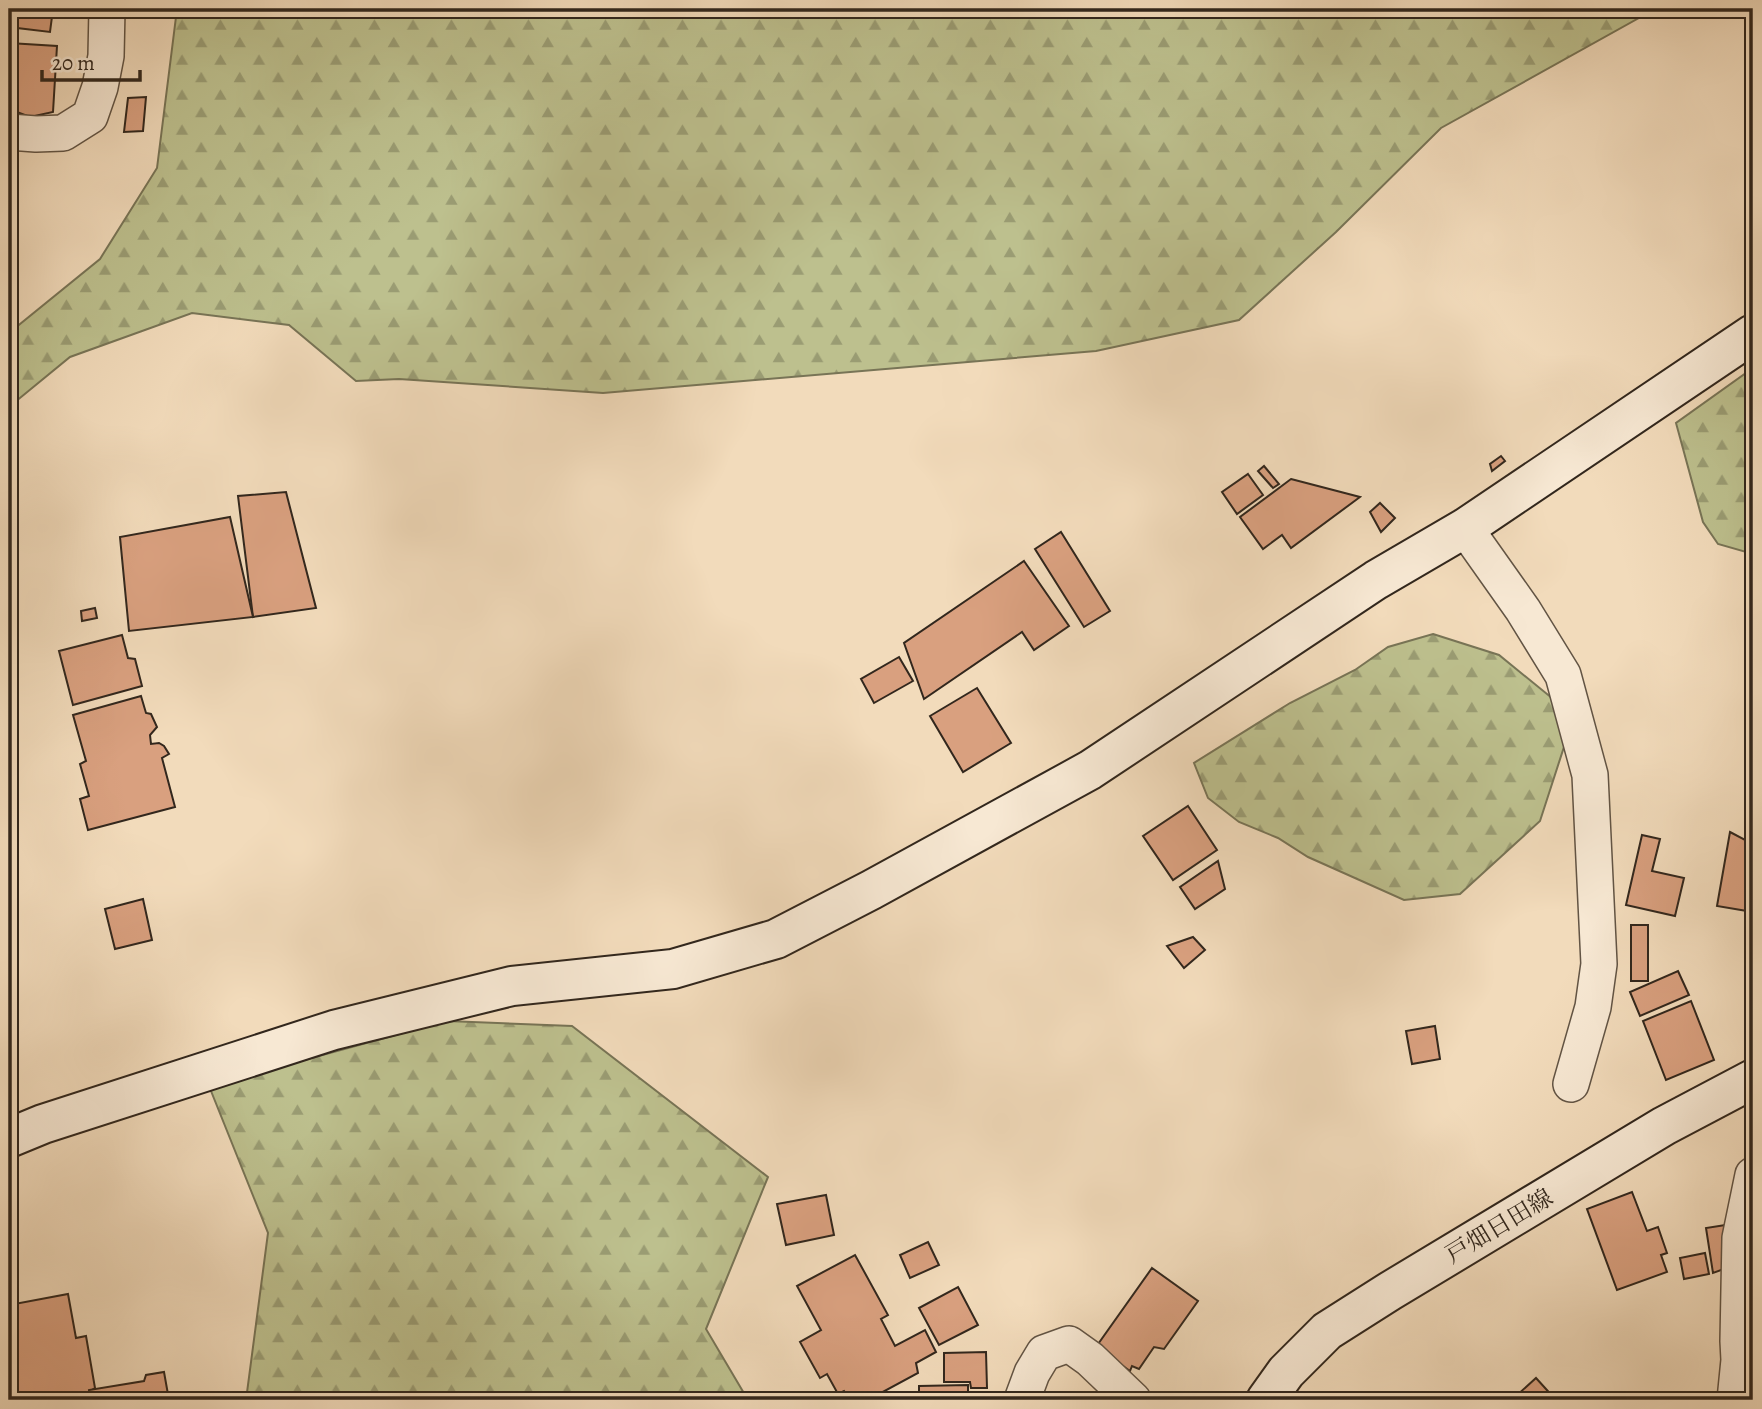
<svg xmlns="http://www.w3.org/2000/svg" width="1762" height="1409" font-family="Alegreya,'Noto Serif JP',serif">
<defs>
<pattern id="forest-firs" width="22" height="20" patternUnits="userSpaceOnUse" patternTransform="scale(1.75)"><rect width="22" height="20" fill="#bdc08e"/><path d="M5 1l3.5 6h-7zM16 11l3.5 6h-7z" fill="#9a9c73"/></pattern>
</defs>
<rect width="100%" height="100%" fill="#f2dbbb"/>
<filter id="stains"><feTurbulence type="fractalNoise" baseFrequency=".00286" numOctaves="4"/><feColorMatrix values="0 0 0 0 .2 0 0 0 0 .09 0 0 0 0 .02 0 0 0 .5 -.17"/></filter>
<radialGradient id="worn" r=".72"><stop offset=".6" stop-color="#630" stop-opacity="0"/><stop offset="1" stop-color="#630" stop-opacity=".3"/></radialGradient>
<g fill="url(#forest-firs)" stroke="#787456" stroke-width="2">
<path d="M 177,9 L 1753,9 L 1753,15 L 1639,18 L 1441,128 L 1336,232 L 1239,320 L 1096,351 L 603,393 L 399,379 L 356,381 L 289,325 L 192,313 L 70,357 L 9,407 L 9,333 L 100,259 L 157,168 Z"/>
<path d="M 1753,368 L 1753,554 L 1718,544 L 1703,522 L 1676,423 Z"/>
<path d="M 1433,634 L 1499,655 L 1574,716 L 1540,821 L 1460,894 L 1404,900 L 1308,857 L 1278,838 L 1239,822 L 1208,798 L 1194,763 L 1290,703 L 1355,670 L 1388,647 Z"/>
<path d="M 9,975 L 18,999 L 9,1104 Z"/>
<path d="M 447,1021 L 572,1026 L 768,1177 L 706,1329 L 748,1400 L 246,1400 L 268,1233 L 209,1086 Z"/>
</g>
<g fill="#d9a07f" stroke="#32271d" stroke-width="2">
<path d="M 9,9 L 53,9 L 50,32 L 9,27 Z"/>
<path d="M 9,43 L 57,46 L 53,112 L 30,117 L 9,109 Z"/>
<path d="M 146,97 L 143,131 L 124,132 L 128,98 Z"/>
<path d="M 1501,456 L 1505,461 L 1492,471 L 1490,464 Z"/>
<path d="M 1264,466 L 1279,484 L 1273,488 L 1258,471 Z"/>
<path d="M 1248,474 L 1263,495 L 1237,514 L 1222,492 Z"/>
<path d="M 1291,479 L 1360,497 L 1291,548 L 1282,535 L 1263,549 L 1240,517 Z"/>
<path d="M 286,492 L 316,608 L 253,617 L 238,496 Z"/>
<path d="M 1380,503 L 1395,518 L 1381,532 L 1370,512 Z"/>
<path d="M 230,517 L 253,617 L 129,631 L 120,537 Z"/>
<path d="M 1061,532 L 1110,611 L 1084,627 L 1035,549 Z"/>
<path d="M 1024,561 L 1069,626 L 1034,650 L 1022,632 L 924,699 L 904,643 Z"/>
<path d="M 95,608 L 97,618 L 82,621 L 81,611 Z"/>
<path d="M 122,635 L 128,658 L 135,659 L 142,686 L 73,705 L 59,651 Z"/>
<path d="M 899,657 L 913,681 L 874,703 L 861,679 Z"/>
<path d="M 977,688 L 1011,743 L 963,772 L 930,716 Z"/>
<path d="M 141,696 L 146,713 L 151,714 L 157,727 L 150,735 L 151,744 L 159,743 L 164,746 L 169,754 L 162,758 L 175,807 L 88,830 L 80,799 L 89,796 L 80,764 L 86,761 L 73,715 Z"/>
<path d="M 1188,806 L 1217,850 L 1173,880 L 1143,836 Z"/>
<path d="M 1730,832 L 1753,844 L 1753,912 L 1717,906 Z"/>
<path d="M 1642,835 L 1660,839 L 1652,871 L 1684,878 L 1675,916 L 1626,905 Z"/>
<path d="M 1218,861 L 1225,889 L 1195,909 L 1180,887 Z"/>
<path d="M 143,899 L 152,940 L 115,949 L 105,909 Z"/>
<rect x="1631" y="925" width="17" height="56"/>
<path d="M 1193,937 L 1205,950 L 1184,968 L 1167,946 Z"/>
<path d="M 1678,971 L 1689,995 L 1640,1016 L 1630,992 Z"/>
<path d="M 1691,1001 L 1714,1060 L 1666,1080 L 1643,1021 Z"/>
<path d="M 1435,1026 L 1440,1059 L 1412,1064 L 1406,1031 Z"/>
<path d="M 1632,1192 L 1647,1231 L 1658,1227 L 1667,1253 L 1661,1255 L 1667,1272 L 1617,1290 L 1587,1209 Z"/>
<path d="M 826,1195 L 834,1235 L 786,1245 L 777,1204 Z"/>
<path d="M 1732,1224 L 1724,1269 L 1713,1273 L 1706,1228 Z"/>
<path d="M 928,1242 L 939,1265 L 910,1278 L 900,1255 Z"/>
<path d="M 1705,1253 L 1709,1274 L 1684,1279 L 1680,1258 Z"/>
<path d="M 855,1255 L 888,1315 L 881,1319 L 895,1346 L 925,1330 L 936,1352 L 916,1363 L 918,1373 L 868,1400 L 850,1400 L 844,1391 L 838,1394 L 827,1374 L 820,1378 L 800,1342 L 821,1330 L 797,1286 Z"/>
<path d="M 1152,1268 L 1198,1301 L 1164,1349 L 1154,1347 L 1139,1369 L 1132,1366 L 1130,1371 L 1096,1347 Z"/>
<path d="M 958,1287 L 978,1325 L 939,1345 L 919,1308 Z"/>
<path d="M 68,1294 L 76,1338 L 86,1336 L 95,1388 L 87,1393 L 88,1400 L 9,1400 L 9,1305 Z"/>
<path d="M 986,1352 L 987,1388 L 971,1388 L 970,1382 L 944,1382 L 944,1353 Z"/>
<path d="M 164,1372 L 169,1400 L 90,1400 L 89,1390 L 144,1381 L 146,1375 Z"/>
<path d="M 1536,1378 L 1556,1400 L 1520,1400 L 1516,1396 Z"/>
<path d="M 968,1385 L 968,1400 L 919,1400 L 919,1386 Z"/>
</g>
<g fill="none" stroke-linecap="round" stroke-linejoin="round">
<g stroke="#625444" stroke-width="38">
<g id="street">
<path d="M 9,132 L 36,134 L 63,133 L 90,116 L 100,87 L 106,56 L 107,9"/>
<path d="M 1465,528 L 1523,610 L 1563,675 L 1590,775 L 1599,964 L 1593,1007 L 1571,1084"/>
<path d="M 1022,1400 L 1032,1373 L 1044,1353 L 1069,1344 L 1090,1359 L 1133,1400"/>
<path d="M 1735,1400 L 1739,1360 L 1738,1341 L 1740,1238 L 1753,1175"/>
</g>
</g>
<g stroke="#32271d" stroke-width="42">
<g id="secondary">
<path d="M 9,1138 L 43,1124 L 334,1030 L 512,986 L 673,969 L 776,939 L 871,890 L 1090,770 L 1376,580 L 1465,528 L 1753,334"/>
<path d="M 1266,1400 L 1286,1372 L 1327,1331 L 1390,1291 L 1664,1126 L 1753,1079"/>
</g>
</g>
<use href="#street" stroke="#f7e8d3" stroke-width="35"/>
<use href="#secondary" stroke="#f7e8d3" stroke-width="38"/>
</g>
<g text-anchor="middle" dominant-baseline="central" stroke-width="7" stroke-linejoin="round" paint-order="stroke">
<g font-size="24" fill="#32271d" stroke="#f7e8d3">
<text transform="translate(1499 1226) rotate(-31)">戸畑日田線</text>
</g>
</g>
<rect width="1762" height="1409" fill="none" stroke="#f2dbbb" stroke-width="35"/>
<rect x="10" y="10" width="1741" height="1388" fill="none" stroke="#32271d" stroke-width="3.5"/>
<rect x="18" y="18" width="1727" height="1374" fill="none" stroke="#32271d" stroke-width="2"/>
<path d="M42 70v10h98v-10" fill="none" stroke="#32271d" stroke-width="3.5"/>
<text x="52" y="70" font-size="21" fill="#32271d" stroke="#f7e8d3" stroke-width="5" paint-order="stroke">20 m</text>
<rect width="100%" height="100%" filter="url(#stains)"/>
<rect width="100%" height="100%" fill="url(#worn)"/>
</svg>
